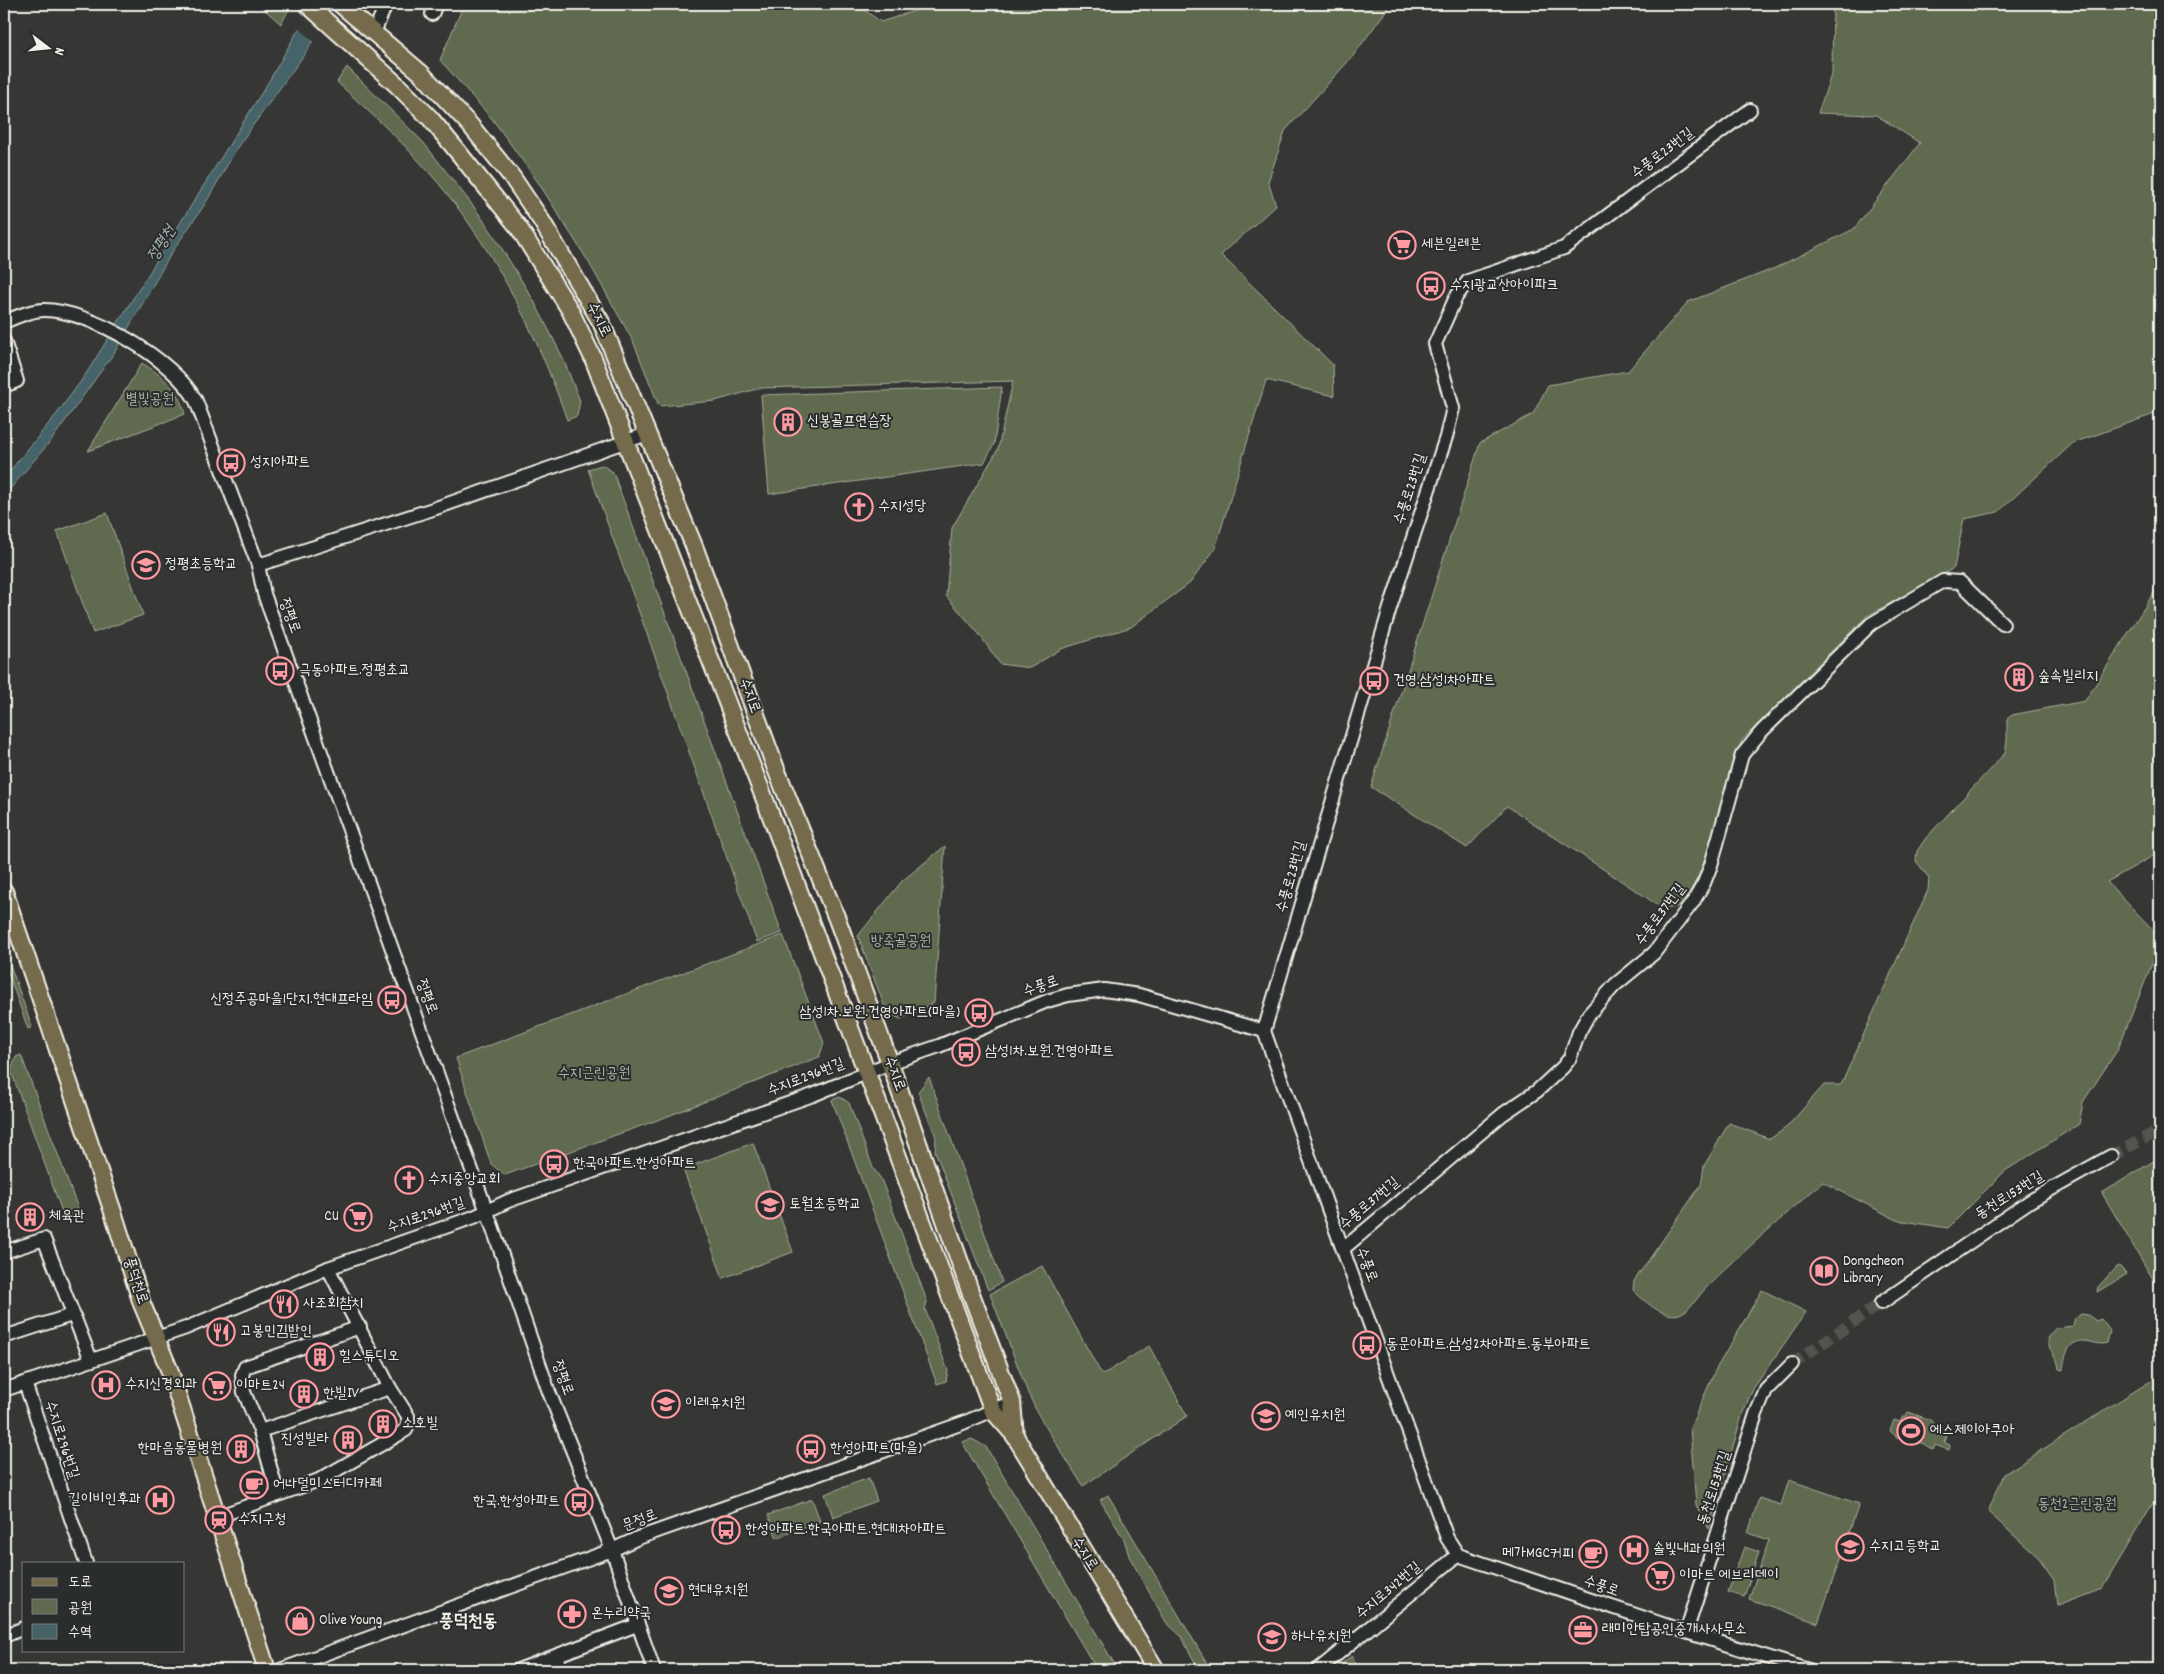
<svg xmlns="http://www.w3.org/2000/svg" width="2164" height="1674" font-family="Dekko,'Poor Story',sans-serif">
<rect width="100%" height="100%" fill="#363735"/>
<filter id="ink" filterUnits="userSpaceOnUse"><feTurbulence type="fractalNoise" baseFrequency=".02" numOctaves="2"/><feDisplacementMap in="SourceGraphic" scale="10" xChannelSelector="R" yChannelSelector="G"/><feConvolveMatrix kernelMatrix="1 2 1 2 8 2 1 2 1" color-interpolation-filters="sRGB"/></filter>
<g filter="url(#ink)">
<g fill="#5f6a50" stroke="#aaae9c">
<path d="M 258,4 L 280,4 L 288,11 L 281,24 Z"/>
<path d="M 464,4 L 856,4 L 881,22 L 934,4 L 1391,4 L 1353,56 L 1285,131 L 1268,182 L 1276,205 L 1221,255 L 1333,365 L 1334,396 L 1266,380 L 1215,549 L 1190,583 L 1131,627 L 1061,649 L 1030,668 L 1000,664 L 979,634 L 946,596 L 952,528 L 998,449 L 1013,381 L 760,388 L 715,401 L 659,406 L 633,341 L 588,261 L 538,182 L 493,120 L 440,60 Z"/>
<path d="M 1833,4 L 2160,4 L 2160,412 L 2073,443 L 1998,512 L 1964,519 L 1954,568 L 1867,616 L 1742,740 L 1702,870 L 1682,906 L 1664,909 L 1507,806 L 1467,848 L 1371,787 L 1480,443 L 1533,414 L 1548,385 L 1628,371 L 1688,302 L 1773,269 L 1854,229 L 1920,143 L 1876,115 L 1818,113 L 1832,72 Z"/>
<path d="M 347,67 L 423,142 L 474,207 L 493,234 L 534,301 L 562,356 L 580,401 L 577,416 L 567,420 C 536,330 490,241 427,170 C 399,138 367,110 337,82 Z"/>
<path d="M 142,363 C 163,376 179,390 185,414 L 88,451 Z"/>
<path d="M 1002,387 L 994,444 L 984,463 L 769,494 L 761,395 Z"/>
<path d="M 602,465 L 613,472 L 782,933 L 757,942 L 588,469 Z"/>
<path d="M 107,513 L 143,615 L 93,633 L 57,531 Z"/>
<path d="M 2160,583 L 2160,852 L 2107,882 L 2160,937 L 2160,944 L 2118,1049 L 2083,1102 L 2079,1124 L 2005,1171 L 1948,1228 L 1897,1220 L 1823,1182 C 1784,1216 1743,1251 1706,1288 C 1698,1296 1690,1311 1679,1314 C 1663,1319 1643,1300 1633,1290 L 1634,1281 L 1701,1185 L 1704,1166 L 1729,1123 L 1770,1139 L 1787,1127 L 1824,1085 L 1841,1085 L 1928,890 L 1929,878 L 1916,861 L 1917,851 L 1926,838 L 2005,753 L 2007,741 L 2007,719 L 2012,715 L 2085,701 Z"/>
<path d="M 945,846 L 934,1003 L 901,1019 L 887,1013 L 858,936 L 902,881 Z"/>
<path d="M 783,935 L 824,1043 L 819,1057 L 663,1118 L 505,1175 L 491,1164 L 456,1058 Z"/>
<path d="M 4,948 L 32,1027 L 28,1029 L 4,961 Z"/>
<path d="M 21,1055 L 80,1214 L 65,1220 L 11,1071 L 16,1057 Z"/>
<path d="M 929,1077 L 1002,1282 L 988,1290 L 935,1151 L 936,1137 L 918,1092 Z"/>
<path d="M 840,1097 L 849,1103 L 873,1168 L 881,1179 L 927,1301 L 925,1309 L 948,1371 L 946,1381 L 937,1384 L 832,1100 Z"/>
<path d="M 753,1143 L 793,1252 L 723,1278 L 683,1169 Z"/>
<path d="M 2160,1157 L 2160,1291 L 2102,1193 Z"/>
<path d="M 1042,1266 L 1102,1375 L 1149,1346 L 1187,1416 L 1083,1486 L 1039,1416 L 1028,1393 L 990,1294 Z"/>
<path d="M 2119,1266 L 2127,1274 L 2097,1292 L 2098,1287 L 2116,1267 Z"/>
<path d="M 1762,1290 L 1806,1312 L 1753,1389 L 1743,1412 L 1709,1529 L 1696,1505 L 1690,1428 L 1715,1371 Z"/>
<path d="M 2081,1314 L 2088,1315 L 2096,1321 L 2101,1319 L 2110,1331 L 2107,1343 C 2099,1346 2092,1341 2084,1341 C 2068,1340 2064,1358 2063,1370 L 2059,1369 C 2058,1352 2037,1344 2056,1328 L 2073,1326 L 2075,1319 Z"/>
<path d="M 2160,1375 L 2160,1491 L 2102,1589 L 2057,1606 L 2054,1579 L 2039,1558 L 1988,1512 L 2004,1474 Z"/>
<path d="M 1908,1412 L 1931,1420 L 1933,1423 L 1930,1430 L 1946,1436 L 1944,1442 L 1950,1445 L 1949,1450 L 1935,1445 L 1933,1450 L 1924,1444 L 1902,1436 L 1898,1438 L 1890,1431 L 1894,1420 L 1900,1422 L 1903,1416 L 1905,1417 Z"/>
<path d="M 972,1439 L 986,1447 L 1118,1670 L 1097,1670 L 962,1442 Z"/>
<path d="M 869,1478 L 877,1501 L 833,1517 L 825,1494 Z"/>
<path d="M 1789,1480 L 1859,1504 L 1818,1623 L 1749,1599 L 1769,1540 L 1748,1533 L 1759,1498 L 1781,1505 Z"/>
<path d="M 1108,1495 L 1211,1670 L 1199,1670 L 1181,1636 L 1166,1622 L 1129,1556 L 1124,1539 L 1100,1500 Z"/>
<path d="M 812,1499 L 820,1521 L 777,1538 L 768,1515 Z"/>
<path d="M 1744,1547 L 1759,1552 L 1744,1597 L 1728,1592 Z"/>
<path d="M 1352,1656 L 1359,1670 L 1333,1670 Z"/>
</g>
<path fill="#456367" stroke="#8b9c9b" d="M 313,4 L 325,20 L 306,52 L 238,146 L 205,204 L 172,252 L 114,353 L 53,438 L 4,496 L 4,478 L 56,415 L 84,377 L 269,81 Z"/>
<path fill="#363735" d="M 310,4 L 337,4 L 315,43 L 298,27 Z"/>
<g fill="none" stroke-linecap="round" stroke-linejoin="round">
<g stroke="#525350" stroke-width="12" stroke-dasharray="12 6" stroke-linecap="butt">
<path d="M 2111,1156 L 2160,1130"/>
<path d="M 1792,1364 L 1881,1303"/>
</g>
<g stroke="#f4f1e8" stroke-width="16">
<g id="minor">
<path d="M 432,14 L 436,4"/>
<path d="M 374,33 L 386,4"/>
<path d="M 4,322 C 16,317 31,310 44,310 C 90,310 175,360 196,401 L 258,565 L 264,594 L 491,1223 L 549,1392 L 612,1550 L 654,1670"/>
<path d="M 4,341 L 17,381 L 4,386"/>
<path d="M 258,565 L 436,508 L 647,434"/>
<path d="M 1264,1031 L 1390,608 L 1446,437 L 1453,408 L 1435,344 L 1456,297 L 1468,281 L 1564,248 L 1750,110"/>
<path d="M 1264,1031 L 1447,1538 L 1458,1555 L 1686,1632 L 1809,1670"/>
<path d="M 1343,1249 L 1503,1114 L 1537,1091 L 1563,1067 L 1570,1058 L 1579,1032 L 1589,1014 L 1615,985 L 1654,953 L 1693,902 L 1704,883 L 1711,865 L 1742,755 L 1761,732 L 1871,624 L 1943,581 L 1960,582 L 2003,624"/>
<path d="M 4,1252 L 44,1239 L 91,1360"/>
<path d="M 1881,1303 L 2030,1201 L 2111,1156"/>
<path d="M 4,1337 L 72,1315"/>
<path d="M 25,1383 L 86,1563"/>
<path d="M 4,1390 L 186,1328 L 328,1268 L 474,1217 L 508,1201 L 813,1095 L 890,1063 L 939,1046 L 1047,1001 L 1068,995 L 1104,990 L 1139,995 L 1264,1031"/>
<path d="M 260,1431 L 390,1388"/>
<path d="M 278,1495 L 260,1431 L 244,1392 L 242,1375 L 245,1367 L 360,1327"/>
<path d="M 217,1517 L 319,1480 L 396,1436 L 406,1430 L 408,1424 L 408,1416 L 390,1388 L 328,1268"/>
<path d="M 1686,1632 L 1756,1414 L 1766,1390 L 1792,1364"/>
<path d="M 4,1636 L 24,1628"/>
<path d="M 556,1656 L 561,1670"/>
<path d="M 280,1670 L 612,1550 L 638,1538 L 963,1423 L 1012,1402"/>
<path d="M 518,1670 L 637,1625"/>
<path d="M 1318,1670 L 1458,1555"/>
</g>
</g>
<g stroke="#f4f1e8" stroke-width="20">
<g id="major">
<path d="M 307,4 L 396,84 L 430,118 L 454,147 L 519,228 L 570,310 L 593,358 L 765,800 L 993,1411 L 1015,1436 L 1156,1670"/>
<path d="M 340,4 L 421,73 L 470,125 L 512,177 L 541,220 L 601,322 L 694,546 L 776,769 L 837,919 L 890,1063 L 970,1291 L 1012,1402 L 1015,1436"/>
<path d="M 4,891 L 114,1215 L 142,1304 L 169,1369 L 267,1670"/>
</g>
</g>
<use href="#minor" stroke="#2a2d2e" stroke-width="12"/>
<use href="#major" stroke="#746b4b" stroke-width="16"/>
</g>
</g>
<defs>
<g id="supermarket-ring" transform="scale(1.4375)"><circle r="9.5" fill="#2a2d2e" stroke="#ff9aa2" stroke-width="1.5"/><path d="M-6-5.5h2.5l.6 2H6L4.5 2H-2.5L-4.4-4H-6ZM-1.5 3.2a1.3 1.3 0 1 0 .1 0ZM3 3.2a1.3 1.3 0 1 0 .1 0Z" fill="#ff9aa2"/></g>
<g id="bus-ring" transform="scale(1.4375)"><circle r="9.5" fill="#2a2d2e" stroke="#ff9aa2" stroke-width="1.5"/><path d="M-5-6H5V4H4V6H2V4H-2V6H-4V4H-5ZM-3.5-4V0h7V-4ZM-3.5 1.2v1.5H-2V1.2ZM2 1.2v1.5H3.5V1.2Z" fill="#ff9aa2"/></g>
<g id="building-ring" transform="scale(1.4375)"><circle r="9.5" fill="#2a2d2e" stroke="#ff9aa2" stroke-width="1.5"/><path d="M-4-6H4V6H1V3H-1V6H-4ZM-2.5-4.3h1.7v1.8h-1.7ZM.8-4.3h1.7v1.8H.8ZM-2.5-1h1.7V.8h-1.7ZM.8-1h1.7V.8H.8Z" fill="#ff9aa2"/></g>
<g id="church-ring" transform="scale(1.4375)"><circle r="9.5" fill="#2a2d2e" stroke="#ff9aa2" stroke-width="1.5"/><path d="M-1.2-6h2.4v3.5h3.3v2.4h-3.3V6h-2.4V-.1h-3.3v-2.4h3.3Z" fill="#ff9aa2"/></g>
<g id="school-ring" transform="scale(1.4375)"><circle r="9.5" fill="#2a2d2e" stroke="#ff9aa2" stroke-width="1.5"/><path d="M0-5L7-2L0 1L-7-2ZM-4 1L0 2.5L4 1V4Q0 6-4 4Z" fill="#ff9aa2"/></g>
<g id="library-ring" transform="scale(1.4375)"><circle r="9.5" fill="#2a2d2e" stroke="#ff9aa2" stroke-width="1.5"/><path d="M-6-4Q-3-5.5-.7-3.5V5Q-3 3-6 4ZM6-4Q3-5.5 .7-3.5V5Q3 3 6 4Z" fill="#ff9aa2"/></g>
<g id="restaurant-ring" transform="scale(1.4375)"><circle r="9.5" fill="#2a2d2e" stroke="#ff9aa2" stroke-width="1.5"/><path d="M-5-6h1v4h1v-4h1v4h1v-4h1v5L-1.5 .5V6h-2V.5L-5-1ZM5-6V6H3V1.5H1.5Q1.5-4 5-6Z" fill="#ff9aa2"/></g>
<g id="hospital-ring" transform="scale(1.4375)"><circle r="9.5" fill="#2a2d2e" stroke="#ff9aa2" stroke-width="1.5"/><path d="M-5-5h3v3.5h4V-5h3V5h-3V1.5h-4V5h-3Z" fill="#ff9aa2"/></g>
<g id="stadium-ring" transform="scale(1.4375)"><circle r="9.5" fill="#2a2d2e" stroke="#ff9aa2" stroke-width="1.5"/><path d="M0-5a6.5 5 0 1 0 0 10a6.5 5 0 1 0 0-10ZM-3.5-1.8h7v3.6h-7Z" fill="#ff9aa2"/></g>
<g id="cafe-ring" transform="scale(1.4375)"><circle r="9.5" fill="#2a2d2e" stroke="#ff9aa2" stroke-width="1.5"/><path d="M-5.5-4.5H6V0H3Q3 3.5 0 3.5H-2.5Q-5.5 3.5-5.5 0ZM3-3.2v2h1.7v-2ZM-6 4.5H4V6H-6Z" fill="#ff9aa2"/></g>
<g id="station-ring" transform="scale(1.4375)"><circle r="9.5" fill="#2a2d2e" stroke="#ff9aa2" stroke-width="1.5"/><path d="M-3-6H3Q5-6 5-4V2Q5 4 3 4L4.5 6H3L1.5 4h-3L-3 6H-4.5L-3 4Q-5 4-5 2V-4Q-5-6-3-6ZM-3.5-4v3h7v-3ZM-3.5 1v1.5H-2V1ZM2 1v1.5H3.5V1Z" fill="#ff9aa2"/></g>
<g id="pharmacy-ring" transform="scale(1.4375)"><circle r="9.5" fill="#2a2d2e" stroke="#ff9aa2" stroke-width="1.5"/><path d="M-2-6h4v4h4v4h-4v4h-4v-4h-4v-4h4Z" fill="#ff9aa2"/></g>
<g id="shop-ring" transform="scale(1.4375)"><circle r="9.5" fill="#2a2d2e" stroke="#ff9aa2" stroke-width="1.5"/><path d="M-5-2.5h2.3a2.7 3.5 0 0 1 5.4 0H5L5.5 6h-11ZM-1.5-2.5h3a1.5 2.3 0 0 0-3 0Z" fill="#ff9aa2"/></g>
<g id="office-ring" transform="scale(1.4375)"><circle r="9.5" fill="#2a2d2e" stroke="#ff9aa2" stroke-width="1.5"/><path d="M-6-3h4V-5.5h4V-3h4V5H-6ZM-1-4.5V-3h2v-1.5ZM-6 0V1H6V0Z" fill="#ff9aa2"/></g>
</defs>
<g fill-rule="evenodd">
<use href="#supermarket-ring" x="1402" y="245"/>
<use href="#bus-ring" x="1431" y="286"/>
<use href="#building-ring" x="788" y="422"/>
<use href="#bus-ring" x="231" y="463"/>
<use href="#church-ring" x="859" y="507"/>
<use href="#school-ring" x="146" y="565"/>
<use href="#bus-ring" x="280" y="671"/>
<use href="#building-ring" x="2019" y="677"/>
<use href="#bus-ring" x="1374" y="681"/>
<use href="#bus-ring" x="392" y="1000"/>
<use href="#bus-ring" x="979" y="1013"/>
<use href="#bus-ring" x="966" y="1052"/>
<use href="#bus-ring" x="554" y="1164"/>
<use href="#church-ring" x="409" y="1180"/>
<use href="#school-ring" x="770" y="1205"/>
<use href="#building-ring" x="30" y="1217"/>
<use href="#supermarket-ring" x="358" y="1217"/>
<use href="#library-ring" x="1824" y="1271"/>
<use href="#restaurant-ring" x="284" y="1304"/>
<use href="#restaurant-ring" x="221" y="1332"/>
<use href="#bus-ring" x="1367" y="1345"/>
<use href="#building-ring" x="320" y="1357"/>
<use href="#hospital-ring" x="106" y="1385"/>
<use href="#supermarket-ring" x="217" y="1386"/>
<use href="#building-ring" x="304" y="1394"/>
<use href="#school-ring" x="666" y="1404"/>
<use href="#school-ring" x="1266" y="1416"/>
<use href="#building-ring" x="383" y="1424"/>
<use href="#stadium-ring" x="1911" y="1431"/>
<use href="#building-ring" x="348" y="1440"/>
<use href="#building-ring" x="241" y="1449"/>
<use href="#bus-ring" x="811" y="1449"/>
<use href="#cafe-ring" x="254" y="1485"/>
<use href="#hospital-ring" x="160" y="1500"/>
<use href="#bus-ring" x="579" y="1502"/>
<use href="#station-ring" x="219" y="1520"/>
<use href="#bus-ring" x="726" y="1530"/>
<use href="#school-ring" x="1850" y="1547"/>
<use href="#hospital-ring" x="1634" y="1550"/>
<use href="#cafe-ring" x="1593" y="1554"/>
<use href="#supermarket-ring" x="1660" y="1576"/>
<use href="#school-ring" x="669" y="1591"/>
<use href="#pharmacy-ring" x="572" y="1614"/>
<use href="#shop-ring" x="300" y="1621"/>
<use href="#office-ring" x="1583" y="1630"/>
<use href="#school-ring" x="1272" y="1637"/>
</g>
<g text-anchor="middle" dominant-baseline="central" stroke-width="4" stroke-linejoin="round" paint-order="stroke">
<g font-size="15" fill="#f4f1e8" stroke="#2a2d2e">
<text transform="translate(1663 154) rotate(-37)">수풍로23번길</text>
<text transform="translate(598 320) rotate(64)">수지로</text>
<text transform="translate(1411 489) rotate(-72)">수풍로23번길</text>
<text transform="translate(289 616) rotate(70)">정평로</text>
<text transform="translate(749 696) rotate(70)">수지로</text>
<text transform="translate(1292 877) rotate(-74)">수풍로23번길</text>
<text transform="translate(1661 915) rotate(-53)">수풍로37번길</text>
<text transform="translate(1041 987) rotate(-19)">수풍로</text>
<text transform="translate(426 997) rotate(70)">정평로</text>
<text transform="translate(894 1074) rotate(70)">수지로</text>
<text transform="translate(806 1078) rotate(-21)">수지로296번길</text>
<text transform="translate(2010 1196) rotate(-32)">동천로153번길</text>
<text transform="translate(1370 1204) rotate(-40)">수풍로37번길</text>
<text transform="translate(426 1216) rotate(-19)">수지로296번길</text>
<text transform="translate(1366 1265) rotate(69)">수풍로</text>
<text transform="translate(135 1281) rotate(72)">풍덕천로</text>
<text transform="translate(562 1378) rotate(70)">정평로</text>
<text transform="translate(61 1440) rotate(72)">수지로296번길</text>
<text transform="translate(1715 1488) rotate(-72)">동천로153번길</text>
<text transform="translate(640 1521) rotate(-21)">문정로</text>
<text transform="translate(1084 1554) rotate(58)">수지로</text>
<text transform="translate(1601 1587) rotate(19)">수풍로</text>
<text transform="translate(1389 1591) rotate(-40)">수지로342번길</text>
</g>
<g font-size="15" fill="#f4f1e8" stroke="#2a2d2e" text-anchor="start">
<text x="1421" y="245">세븐일레븐</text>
<text x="1450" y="286">수지광교산아이파크</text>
<text x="807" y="422">신봉골프연습장</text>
<text x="250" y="463">성지아파트</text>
<text x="878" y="507">수지성당</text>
<text x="165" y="565">정평초등학교</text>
<text x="299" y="671">극동아파트.정평초교</text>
<text x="2038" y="677">숲속빌리지</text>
<text x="1393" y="681">건영.삼성1차아파트</text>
<text x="373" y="1000" text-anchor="end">신정주공마을1단지.현대프라임</text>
<text x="960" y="1013" text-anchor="end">삼성1차.보원.건영아파트(마을)</text>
<text x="985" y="1052">삼성1차.보원.건영아파트</text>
<text x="573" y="1164">한국아파트.한성아파트</text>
<text x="428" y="1180">수지중앙교회</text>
<text x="789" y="1205">토월초등학교</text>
<text x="49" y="1217">체육관</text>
<text x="339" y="1217" text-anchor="end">CU</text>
<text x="1843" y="1262">Dongcheon<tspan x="1843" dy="17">Library</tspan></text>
<text x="303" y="1304">사조회참치</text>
<text x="240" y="1332">고봉민김밥인</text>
<text x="1386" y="1345">동문아파트.삼성2차아파트.동부아파트</text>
<text x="339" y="1357">힐스튜디오</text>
<text x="125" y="1385">수지신경외과</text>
<text x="236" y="1386">이마트24</text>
<text x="323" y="1394">한빌IV</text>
<text x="685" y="1404">이레유치원</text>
<text x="1285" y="1416">예인유치원</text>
<text x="402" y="1424">소호빌</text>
<text x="1930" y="1431">에스제이아쿠아</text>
<text x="329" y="1440" text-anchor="end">진성빌라</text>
<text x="222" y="1449" text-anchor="end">한마음동물병원</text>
<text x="830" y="1449">한성아파트(마을)</text>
<text x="273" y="1485">어나덜미스터디카페</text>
<text x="141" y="1500" text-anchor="end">길이비인후과</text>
<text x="560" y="1502" text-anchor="end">한국.한성아파트</text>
<text x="238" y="1520">수지구청</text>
<text x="745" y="1530">한성아파트.한국아파트.현대1차아파트</text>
<text x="1869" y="1547">수지고등학교</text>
<text x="1653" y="1550">솔빛내과의원</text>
<text x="1574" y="1554" text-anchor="end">메가MGC커피</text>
<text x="1679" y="1576">이마트 에브리데이</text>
<text x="688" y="1591">현대유치원</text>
<text x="591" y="1614">온누리약국</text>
<text x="319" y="1621">Olive Young</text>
<text x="1602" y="1630">래미안탑공인중개사사무소</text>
<text x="1291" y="1637">하나유치원</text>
</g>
<g font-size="15" fill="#b1b4a4" stroke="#2a2d2e">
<text x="150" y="400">별빛공원</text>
<text x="901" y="942">방죽골공원</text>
<text x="594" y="1074">수지근린공원</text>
<text x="2077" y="1505">동천2근린공원</text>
</g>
<g font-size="16" font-style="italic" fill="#aeb8b4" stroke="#2a2d2e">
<text transform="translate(162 244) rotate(-58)">정평천</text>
</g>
<g font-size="18" font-weight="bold" fill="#f4f1e8" stroke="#2a2d2e">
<text x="468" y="1622">풍덕천동</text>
</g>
</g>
<rect width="2164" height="1674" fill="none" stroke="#2a2d2e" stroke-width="20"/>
<rect x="10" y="10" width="2144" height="1654" fill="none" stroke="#f4f1e8" stroke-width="2" filter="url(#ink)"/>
<rect x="22" y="1562" width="162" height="90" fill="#2a2d2e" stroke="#7b7b78"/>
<rect x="32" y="1578" width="25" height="8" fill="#746b4b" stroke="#7b7b78"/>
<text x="68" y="1586" font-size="15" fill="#f4f1e8">도로</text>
<rect x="32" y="1599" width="25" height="15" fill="#5f6a50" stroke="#7b7b78"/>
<text x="68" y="1612" font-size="15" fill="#f4f1e8">공원</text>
<rect x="32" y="1624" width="25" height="15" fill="#456367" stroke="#7b7b78"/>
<text x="68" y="1636" font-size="15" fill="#f4f1e8">수역</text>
<g transform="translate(48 48) rotate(106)" stroke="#2a2d2e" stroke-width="4" paint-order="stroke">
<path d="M0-4L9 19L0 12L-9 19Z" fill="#f4f1e8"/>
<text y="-8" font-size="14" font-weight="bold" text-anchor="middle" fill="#f4f1e8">N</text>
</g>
</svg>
